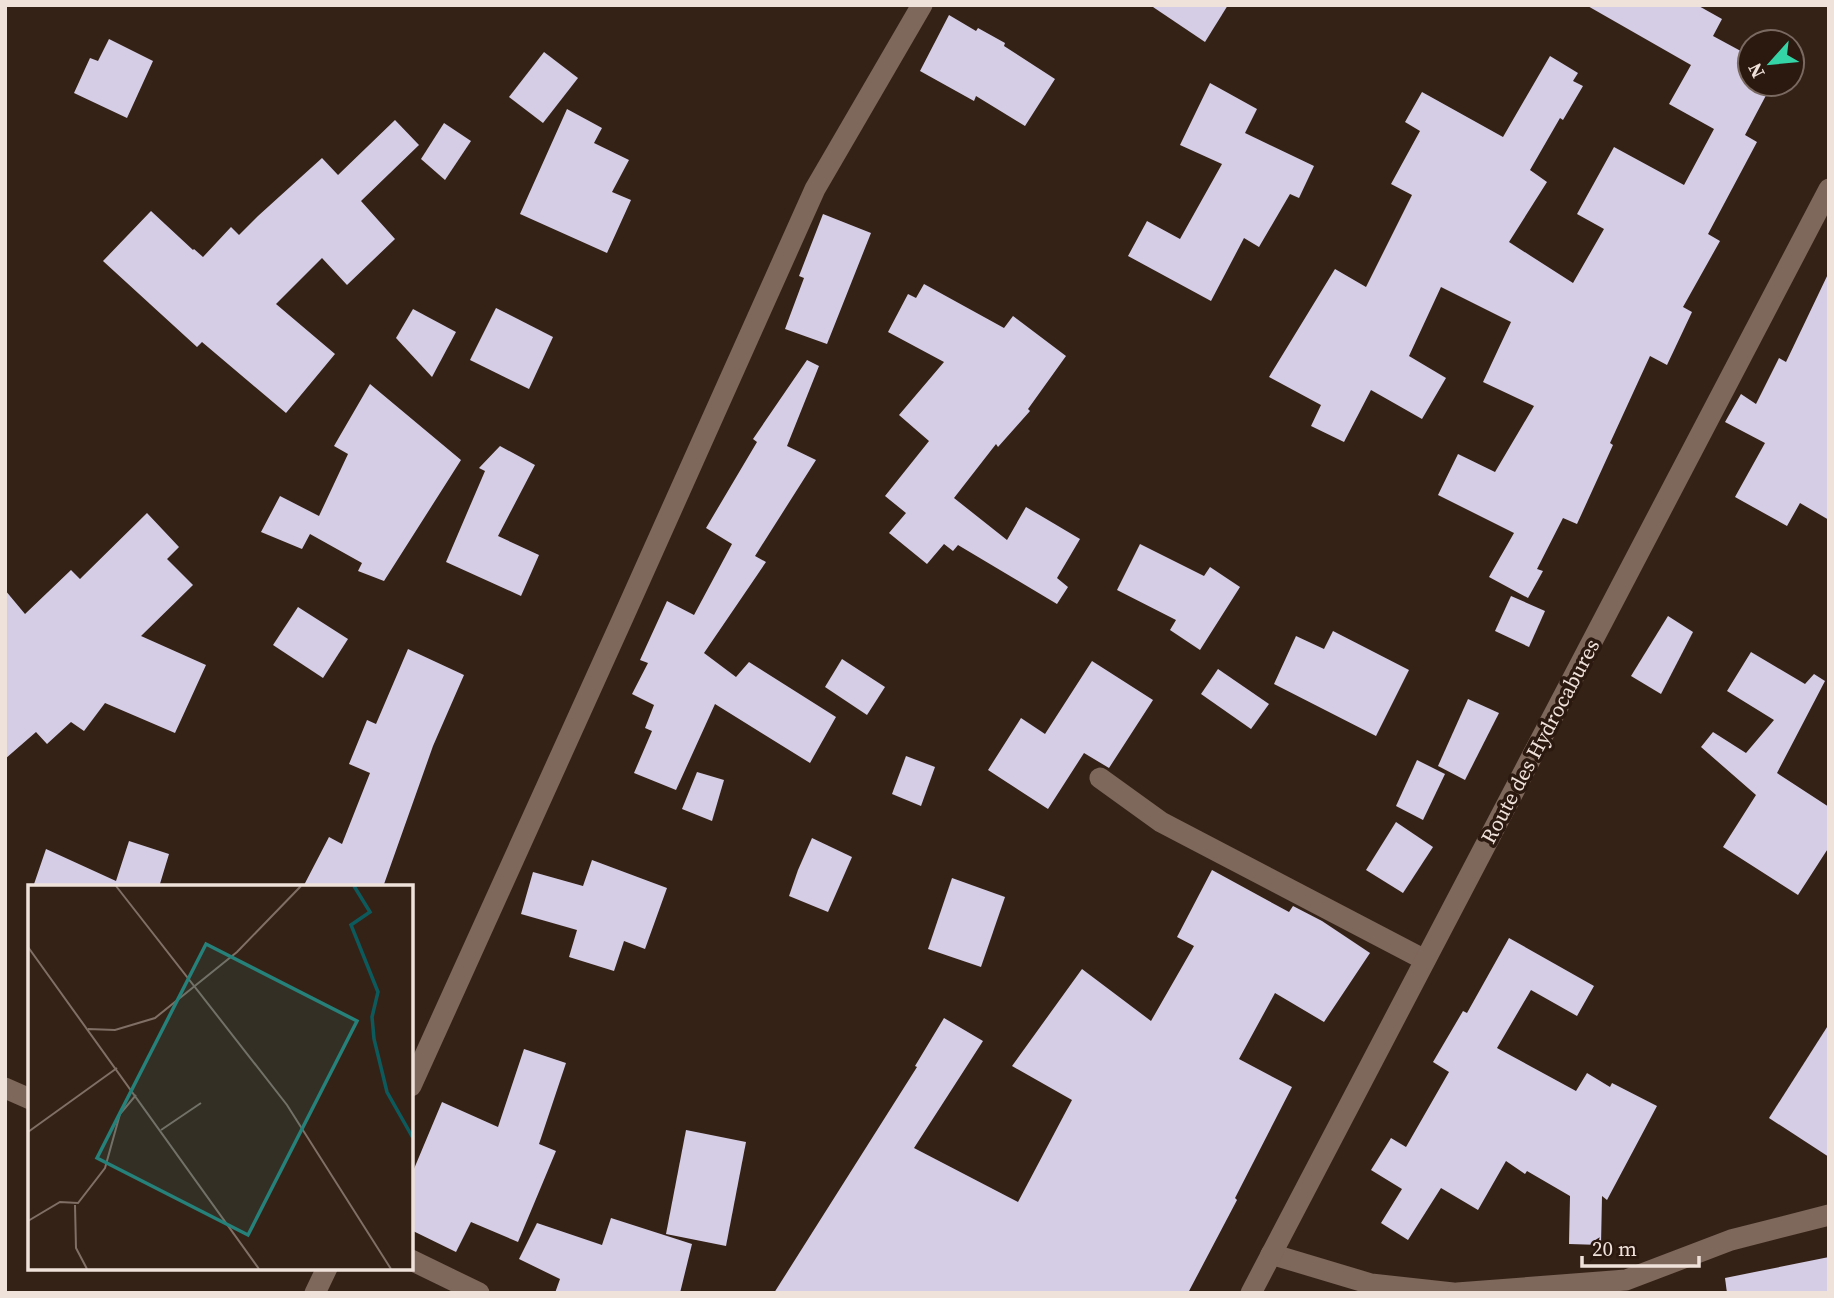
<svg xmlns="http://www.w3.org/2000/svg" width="1834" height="1298" font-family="'Source Serif 4',serif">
<rect width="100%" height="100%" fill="#352217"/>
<g fill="#d5cde5">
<path d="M 1150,5 L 1228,5 L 1205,42 Z"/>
<path d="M 1586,5 L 1697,5 L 1722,19 L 1713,36 L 1750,56 L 1750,84 L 1772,84 L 1745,135 L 1757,142 L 1708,234 L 1720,241 L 1683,307 L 1692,312 L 1667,365 L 1650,356 L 1610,443 L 1613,445 L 1577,524 L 1563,518 L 1537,569 L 1543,571 L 1528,598 L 1489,577 L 1514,533 L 1438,495 L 1458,454 L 1495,472 L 1534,406 L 1483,382 L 1511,322 L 1441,287 L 1409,356 L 1446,378 L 1422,419 L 1371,390 L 1344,442 L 1311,426 L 1321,405 L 1269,377 L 1335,269 L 1366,287 L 1412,195 L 1391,184 L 1420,131 L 1405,122 L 1422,92 L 1503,137 L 1550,56 L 1578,73 L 1573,81 L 1583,86 L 1563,120 L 1560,118 L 1530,170 L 1547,182 L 1509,242 L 1573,283 L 1604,229 L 1577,214 L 1614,147 L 1684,185 L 1714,129 L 1669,104 L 1691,65 Z"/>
<path d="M 949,15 L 976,31 L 978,28 L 1005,43 L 1004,46 L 1055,79 L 1025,126 L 976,96 L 974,101 L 920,71 Z"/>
<path d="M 109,39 L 153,61 L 127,118 L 74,93 L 90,58 L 98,61 Z"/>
<path d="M 544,52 L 578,78 L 543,123 L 509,97 Z"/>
<path d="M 1210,83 L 1257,109 L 1245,133 L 1314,166 L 1299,198 L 1290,194 L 1259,247 L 1244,238 L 1211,301 L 1128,256 L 1147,221 L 1180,239 L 1222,164 L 1180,145 Z"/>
<path d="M 567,109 L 602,128 L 594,143 L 629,160 L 612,192 L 631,200 L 607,253 L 520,214 Z"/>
<path d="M 395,120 L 419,145 L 361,201 L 395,239 L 347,285 L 322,258 L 276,304 L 335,354 L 286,413 L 202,342 L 197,347 L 103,261 L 151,211 L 193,250 L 194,249 L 203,257 L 231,227 L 239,235 L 258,216 L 322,158 L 338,175 Z"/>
<path d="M 444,123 L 471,141 L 445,180 L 421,159 Z"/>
<path d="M 823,214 L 871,233 L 827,344 L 785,329 L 804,278 L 799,276 Z"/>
<path d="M 1829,272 L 1829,520 L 1800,503 L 1787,526 L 1735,497 L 1765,443 L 1725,422 L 1741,394 L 1756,404 L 1779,358 L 1786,362 Z"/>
<path d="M 924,284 L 1004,328 L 1013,316 L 1066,356 L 1028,409 L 1030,411 L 998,447 L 996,444 L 954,498 L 1007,540 L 1026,507 L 1080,539 L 1057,578 L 1068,587 L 1057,604 L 958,545 L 953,551 L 944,544 L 927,564 L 889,533 L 906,513 L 885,496 L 929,441 L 899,415 L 944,362 L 888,332 L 908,294 L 916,298 Z"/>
<path d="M 496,308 L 553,337 L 529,389 L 470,360 Z"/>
<path d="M 413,309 L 456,332 L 432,377 L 396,338 Z"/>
<path d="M 807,360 L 819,366 L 787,446 L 816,460 L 755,556 L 766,562 L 704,653 L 736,677 L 749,662 L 836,717 L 810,763 L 715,704 L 676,790 L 634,773 L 652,731 L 645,728 L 654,705 L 632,694 L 648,663 L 640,660 L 667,601 L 694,615 L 732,544 L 706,528 L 757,442 L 753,439 Z"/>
<path d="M 370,384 L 461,460 L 384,581 L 358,571 L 362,563 L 310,534 L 302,549 L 261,532 L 280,496 L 319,516 L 348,454 L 334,446 Z"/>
<path d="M 500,446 L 535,465 L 498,536 L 539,555 L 521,596 L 446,562 L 485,471 L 479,468 Z"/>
<path d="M 147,513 L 179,547 L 167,559 L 193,585 L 141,636 L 206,665 L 175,733 L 105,703 L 84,731 L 71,722 L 47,744 L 36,732 L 5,759 L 5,590 L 25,614 L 71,570 L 80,579 Z"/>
<path d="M 1140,544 L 1204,576 L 1210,567 L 1240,587 L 1200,650 L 1170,630 L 1176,620 L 1117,590 Z"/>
<path d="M 1511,596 L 1545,611 L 1529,647 L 1495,631 Z"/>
<path d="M 298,607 L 348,639 L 323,678 L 273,645 Z"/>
<path d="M 1668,616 L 1693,632 L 1661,694 L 1631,676 Z"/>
<path d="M 1333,631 L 1409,670 L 1376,736 L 1274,684 L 1296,636 L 1324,649 Z"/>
<path d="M 408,649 L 464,675 L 433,746 L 383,887 L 303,887 L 329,837 L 342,844 L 370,773 L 349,764 L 367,720 L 376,724 Z"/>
<path d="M 1751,652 L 1805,684 L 1814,674 L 1825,681 L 1777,773 L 1829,807 L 1829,847 L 1798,895 L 1723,847 L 1756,795 L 1701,747 L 1713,732 L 1746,753 L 1774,720 L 1727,691 Z"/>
<path d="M 842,659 L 885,687 L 867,715 L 825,687 Z"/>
<path d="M 1092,661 L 1153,700 L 1109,768 L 1084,753 L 1048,809 L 988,770 L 1021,718 L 1045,734 Z"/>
<path d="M 1218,669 L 1269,704 L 1251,729 L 1201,694 Z"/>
<path d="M 1468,699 L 1499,713 L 1465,780 L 1438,766 Z"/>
<path d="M 906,756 L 935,767 L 921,806 L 892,794 Z"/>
<path d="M 1417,760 L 1445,774 L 1423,820 L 1396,806 Z"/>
<path d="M 697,772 L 724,780 L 712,821 L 682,809 Z"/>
<path d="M 1396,822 L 1433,847 L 1403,893 L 1366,870 Z"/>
<path d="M 812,838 L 852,857 L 828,912 L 789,896 L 798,870 Z"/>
<path d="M 129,841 L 169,854 L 159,887 L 33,887 L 46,849 L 116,881 Z"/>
<path d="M 592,860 L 667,888 L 645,949 L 624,941 L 614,971 L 569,957 L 577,930 L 521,914 L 533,872 L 583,886 Z"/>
<path d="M 1212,870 L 1289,912 L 1293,906 L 1322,921 L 1370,953 L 1324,1022 L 1275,993 L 1239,1059 L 1292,1087 L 1235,1198 L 1237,1200 L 1188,1293 L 774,1293 L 917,1067 L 915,1066 L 944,1018 L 983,1041 L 914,1148 L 1018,1202 L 1072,1100 L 1012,1066 L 1082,969 L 1151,1021 L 1194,946 L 1177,937 Z"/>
<path d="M 952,878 L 1005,897 L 981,967 L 928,949 Z"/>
<path d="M 1509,938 L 1594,986 L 1577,1016 L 1531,990 L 1497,1048 L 1576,1091 L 1587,1073 L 1610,1087 L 1612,1083 L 1657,1106 L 1607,1200 L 1602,1196 L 1601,1245 L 1569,1244 L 1570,1196 L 1527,1171 L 1525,1174 L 1506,1161 L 1478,1210 L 1441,1188 L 1408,1240 L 1381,1223 L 1402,1189 L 1371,1170 L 1391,1138 L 1406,1147 L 1449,1072 L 1433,1062 L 1463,1011 L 1467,1013 Z"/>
<path d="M 1829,1024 L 1829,1157 L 1769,1118 Z"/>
<path d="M 524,1049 L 566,1063 L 539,1144 L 556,1151 L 518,1242 L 471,1222 L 456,1252 L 411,1230 L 411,1176 L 442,1102 L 498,1127 Z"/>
<path d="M 686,1130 L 746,1142 L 726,1246 L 666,1234 Z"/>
<path d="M 611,1218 L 692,1244 L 680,1293 L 555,1293 L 560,1279 L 519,1259 L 537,1223 L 602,1245 Z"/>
<path d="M 1829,1257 L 1829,1293 L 1727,1293 L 1725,1278 Z"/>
</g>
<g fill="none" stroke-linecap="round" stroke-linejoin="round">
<g stroke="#7e675b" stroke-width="21">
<path d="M 1100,778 L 1161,822 L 1425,960"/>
<path d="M 411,1086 L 622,620 L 815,189 L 922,5"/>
<path d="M 1271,1254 L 1371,1284 L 1453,1293"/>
<path d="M 315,1293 L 327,1268"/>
<path d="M 1251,1293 L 1829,189"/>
<path d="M 1457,1293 L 1626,1280 L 1731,1240 L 1829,1215"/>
</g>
<g stroke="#7e675b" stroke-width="21">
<path d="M 5,1088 L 30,1099"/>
<path d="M 411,1260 L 479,1293"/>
</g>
</g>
<g text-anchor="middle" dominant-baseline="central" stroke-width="7" stroke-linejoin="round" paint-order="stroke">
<g font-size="21" fill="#efe2db" stroke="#2b180e">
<text transform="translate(1540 741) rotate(-62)">Route des Hydrocabures</text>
</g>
</g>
<g transform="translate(28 885)">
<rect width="385" height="385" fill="#352217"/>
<path fill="none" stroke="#0d5a5d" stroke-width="3.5" d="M 326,1 L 342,27 L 323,40 L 350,107 L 344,132 L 346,154 L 359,207 L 385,253"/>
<path fill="none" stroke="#7f6f65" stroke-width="2" d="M 88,1 L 259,220 L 363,384M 0,62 L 231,384M 60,144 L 87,145 L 127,133 L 209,67 L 273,1M 133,245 L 173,218M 0,247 L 89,183M 47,320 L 48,363 L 59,384M 0,336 L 32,317 L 50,318 L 77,283 L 92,229 L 108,210"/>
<path fill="#258179" fill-opacity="0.15" stroke="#258179" stroke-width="3.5" d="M 178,59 L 329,136 L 220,350 L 69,273 Z"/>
<rect width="385" height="385" fill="none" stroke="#efe2db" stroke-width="3.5"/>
</g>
<rect width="1834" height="1298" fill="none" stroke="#efe2db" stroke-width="14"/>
<g transform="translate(1771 63) rotate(243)"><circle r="33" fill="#2b180e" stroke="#796960" stroke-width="2"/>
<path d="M0-5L12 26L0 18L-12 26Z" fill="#35d4a7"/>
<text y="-10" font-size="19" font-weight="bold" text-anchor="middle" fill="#efe2db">N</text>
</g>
<path d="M1582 1256v10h117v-10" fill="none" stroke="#efe2db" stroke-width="3.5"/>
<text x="1592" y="1256" font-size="21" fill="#efe2db" stroke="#2b180e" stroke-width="5" paint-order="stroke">20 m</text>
</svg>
